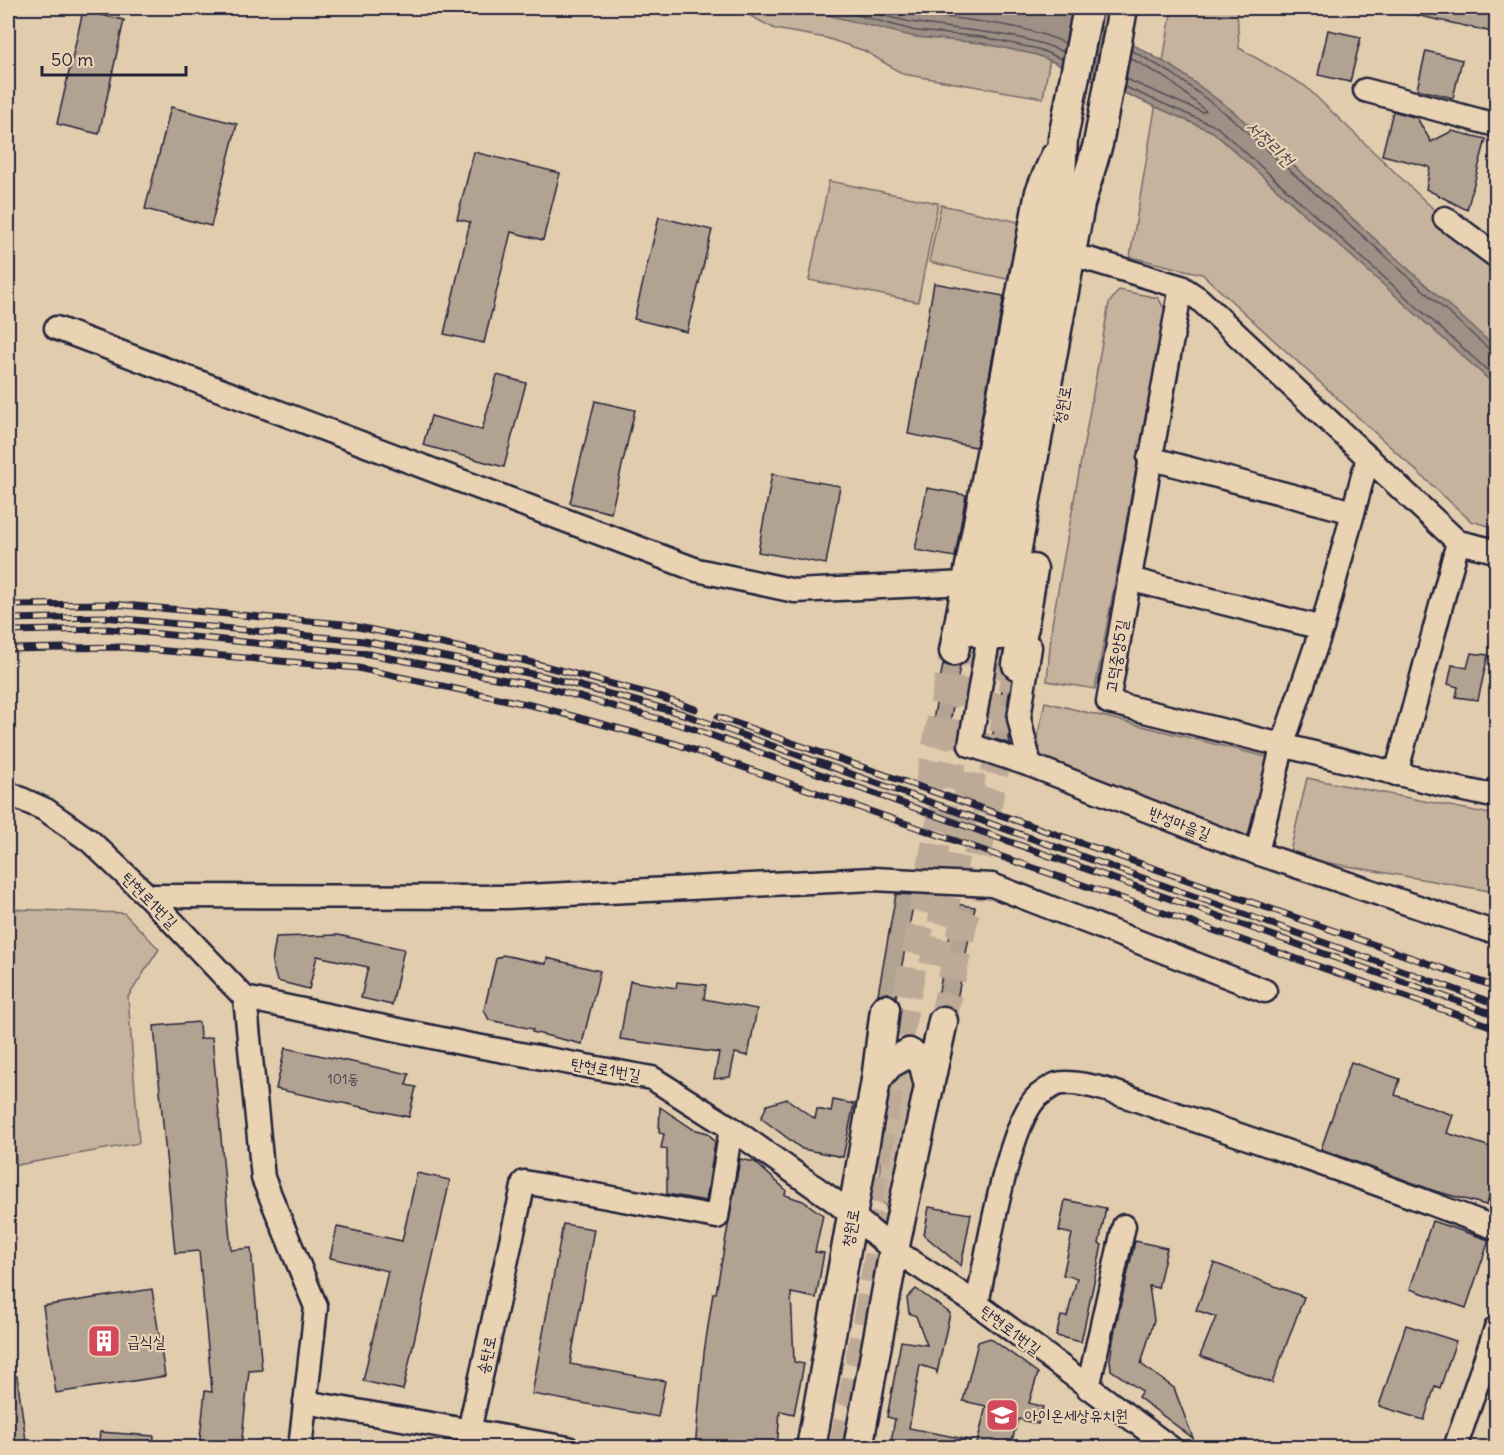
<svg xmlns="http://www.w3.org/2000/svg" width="1504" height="1455" font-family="Delius,'Poor Story',sans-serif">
<rect width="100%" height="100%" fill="#e2ccae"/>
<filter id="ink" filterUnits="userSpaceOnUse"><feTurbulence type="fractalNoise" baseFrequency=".0167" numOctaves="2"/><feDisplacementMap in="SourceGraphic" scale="12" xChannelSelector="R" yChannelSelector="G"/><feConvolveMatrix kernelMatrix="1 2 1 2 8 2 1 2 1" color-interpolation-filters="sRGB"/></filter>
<g filter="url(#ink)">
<g fill="#c6b39d" stroke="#746a6c" stroke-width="1.5">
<path d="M 736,8 L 1059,8 L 1043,98 L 903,74 L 865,51 L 826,38 L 775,29 Z"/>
<path d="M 1172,8 L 1237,9 L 1239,48 L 1305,86 L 1496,269 L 1496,528 L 1471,521 L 1202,274 L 1130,257 Z"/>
<path d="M 829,181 L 938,203 L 918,302 L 809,280 Z"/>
<path d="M 941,205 L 1019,222 L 1007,279 L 929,262 Z"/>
<path d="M 1119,290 L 1158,298 L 1166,311 L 1095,689 L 1047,681 L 1052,624 L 1109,303 Z"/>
<path d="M 1045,702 L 1267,757 L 1277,774 L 1257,845 L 1031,766 Z"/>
<path d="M 1307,778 L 1496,815 L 1496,892 L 1289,856 Z"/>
<path d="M 8,909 L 124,913 L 159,949 L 128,997 L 139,1143 L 17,1165 L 8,1104 Z"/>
<path d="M 906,1070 L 916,1080 L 890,1212 L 880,1199 L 880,1137 L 893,1076 Z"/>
</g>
<path fill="#9e9085" stroke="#6c6467" stroke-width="1.5" d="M 826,8 L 1069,8 L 1176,69 L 1233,111 L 1496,348 L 1496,386 L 1213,132 L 1037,55 L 981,43 L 915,37 L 827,15 Z"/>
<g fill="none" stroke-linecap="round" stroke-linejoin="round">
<g stroke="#544e59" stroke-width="1.5">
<path d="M 832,8 L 916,31 L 982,37 L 1038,49 L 1062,59"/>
<path d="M 854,8 C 875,13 897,20 918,23 C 968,32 1016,31 1064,52"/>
<path d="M 891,8 C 949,22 1010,18 1065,43"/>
<path d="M 1131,50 L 1173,74 L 1229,116 L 1490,350 L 1496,352"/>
<path d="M 1126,79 L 1202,112 L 1206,111 L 1169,80 L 1130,58"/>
<path d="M 1125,87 L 1217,127 L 1496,378"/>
</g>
</g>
<g fill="#b2a291" stroke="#22223b" stroke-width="1.5">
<path d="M 1412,8 L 1497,8 L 1497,33 L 1411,14 Z"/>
<path d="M 83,11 L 124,20 L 99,134 L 57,124 Z"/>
<path d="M 1328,30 L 1361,37 L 1350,82 L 1318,75 Z"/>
<path d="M 1426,51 L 1462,60 L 1453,98 L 1417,89 Z"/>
<path d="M 171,107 L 237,124 L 211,226 L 145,209 Z"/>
<path d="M 1393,111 L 1417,118 L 1431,142 L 1452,131 L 1486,139 L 1467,210 L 1426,189 L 1430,167 L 1382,155 Z"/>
<path d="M 474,152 L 560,173 L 543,240 L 511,232 L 484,343 L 444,334 L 470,222 L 457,219 Z"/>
<path d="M 659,217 L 712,230 L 687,332 L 634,319 Z"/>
<path d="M 934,283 L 1004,296 L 976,447 L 908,434 Z"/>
<path d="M 497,375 L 526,383 L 504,467 L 423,445 L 431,416 L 482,430 Z"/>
<path d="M 595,401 L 635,410 L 611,513 L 570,503 Z"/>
<path d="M 772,474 L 840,486 L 826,564 L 758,552 Z"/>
<path d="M 927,488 L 966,495 L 955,557 L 915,550 Z"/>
<path d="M 1471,653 L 1488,655 L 1478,700 L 1456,697 L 1458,687 L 1448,684 L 1452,665 L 1467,668 Z"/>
<path d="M 943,664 L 952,667 L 960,666 L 948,735 L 931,732 Z"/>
<path d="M 1005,676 L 1011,680 L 1006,716 L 1010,744 L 992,738 Z"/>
<path d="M 896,894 L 915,895 L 896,997 L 888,993 L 878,994 Z"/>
<path d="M 956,904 L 975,907 L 955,1010 L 946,1005 L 936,1006 Z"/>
<path d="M 338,935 L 404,949 L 392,1005 L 361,998 L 368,967 L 317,956 L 309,989 L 277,981 L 272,963 L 276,937 Z"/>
<path d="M 503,955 L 546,964 L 547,958 L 600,971 L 582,1044 L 532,1032 L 533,1029 L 489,1020 L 484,1010 L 496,959 Z"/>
<path d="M 630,981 L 676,988 L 677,982 L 706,985 L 704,999 L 757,1009 L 748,1056 L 735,1053 L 730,1077 L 714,1079 L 719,1053 L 620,1039 Z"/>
<path d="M 199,1022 L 200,1039 L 212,1037 L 231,1250 L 251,1248 L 262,1370 L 249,1371 L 241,1448 L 199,1448 L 205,1391 L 212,1392 L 199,1251 L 175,1253 L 154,1026 Z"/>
<path d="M 285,1048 L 409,1074 L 406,1085 L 416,1087 L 409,1117 L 276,1089 Z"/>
<path d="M 1351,1062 L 1400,1079 L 1395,1095 L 1453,1115 L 1447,1133 L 1497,1149 L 1497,1172 L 1486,1205 L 1435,1191 L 1321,1149 Z"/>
<path d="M 787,1099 L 815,1119 L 817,1109 L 831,1112 L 833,1100 L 854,1104 L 843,1157 L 802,1149 L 761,1118 L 767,1105 Z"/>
<path d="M 660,1107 L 693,1129 L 708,1133 L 715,1142 L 706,1201 L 667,1194 L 667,1149 L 661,1148 L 664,1134 L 659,1133 Z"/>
<path d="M 740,1159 L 755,1162 L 786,1190 L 785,1195 L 803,1201 L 823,1215 L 815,1252 L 824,1253 L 816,1298 L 791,1293 L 794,1362 L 804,1364 L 794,1414 L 780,1411 L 777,1448 L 695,1448 L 704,1353 L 713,1293 L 716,1293 Z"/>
<path d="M 417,1173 L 450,1180 L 403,1390 L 363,1381 L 388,1271 L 330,1258 L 337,1227 L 402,1241 Z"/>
<path d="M 1065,1200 L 1106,1208 L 1099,1244 L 1102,1245 L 1081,1342 L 1056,1336 L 1061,1316 L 1067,1317 L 1077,1278 L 1063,1275 L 1072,1234 L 1059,1231 Z"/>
<path d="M 929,1207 L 971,1214 L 961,1266 L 924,1235 Z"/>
<path d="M 1432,1221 L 1489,1240 L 1466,1308 L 1410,1289 Z"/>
<path d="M 563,1224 L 594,1229 L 570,1364 L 665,1381 L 658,1417 L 532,1394 Z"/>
<path d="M 1135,1241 L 1167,1248 L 1158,1288 L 1149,1286 L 1154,1320 L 1141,1364 L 1174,1388 L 1193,1438 L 1138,1397 L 1142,1391 L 1111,1370 L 1110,1359 L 1115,1329 Z"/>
<path d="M 1214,1263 L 1304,1297 L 1272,1383 L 1200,1356 L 1216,1317 L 1196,1310 Z"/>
<path d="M 152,1289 L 165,1376 L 56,1393 L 43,1306 Z"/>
<path d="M 916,1289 L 950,1313 L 937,1373 L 936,1370 L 920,1365 L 909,1428 L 970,1440 L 969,1448 L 890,1448 L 895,1419 L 887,1417 L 901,1341 L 927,1345 L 916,1316 L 909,1313 L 907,1298 Z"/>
<path d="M 1406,1325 L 1456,1341 L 1440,1388 L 1435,1386 L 1424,1420 L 1379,1406 Z"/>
<path d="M 990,1338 L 1038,1373 L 1029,1403 L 1043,1407 L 1038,1424 L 1018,1419 L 1010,1448 L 976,1448 L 986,1406 L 963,1401 L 978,1342 Z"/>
<path d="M 8,1376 L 17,1376 L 27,1448 L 8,1448 Z"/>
<path d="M 100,1432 L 154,1436 L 153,1448 L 98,1448 Z"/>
</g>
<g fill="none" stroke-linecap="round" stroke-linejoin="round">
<g stroke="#bcaa97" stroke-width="28" stroke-dasharray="28 14" stroke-linecap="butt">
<path d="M 928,788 L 954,651"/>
<path d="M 933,965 L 1004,619"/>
<path d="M 943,1021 L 1017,665"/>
<path d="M 861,1243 L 931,867 L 980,625"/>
<path d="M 843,1448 L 886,1214"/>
</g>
<g stroke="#22223b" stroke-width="27">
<g id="minor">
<path d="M 1365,90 L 1496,125"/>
<path d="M 1445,218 L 1496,256"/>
<path d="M 1088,259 L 1181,287 L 1199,299 L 1458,542 L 1496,551"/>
<path d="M 1181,287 L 1108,702 L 1455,788 L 1488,795 L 1496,790"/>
<path d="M 56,328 L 697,570 L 795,591 L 967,583"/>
<path d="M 1149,458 L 1353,512"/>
<path d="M 1129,579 L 1322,628"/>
<path d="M 989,635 L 970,745 L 1030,765"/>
<path d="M 1030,647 L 1019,718 L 1030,765 L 1257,853 L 1487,930 L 1496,930"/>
<path d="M 1396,774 L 1458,542"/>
<path d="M 8,793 L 46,810 L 90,841 L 148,896 L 245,998 L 466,1044 L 652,1078 L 731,1128 L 836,1202 L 894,1250 L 977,1304 L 1171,1448"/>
<path d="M 1257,853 L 1283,743 L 1322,628 L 1368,457"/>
<path d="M 148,896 L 506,897 L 873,879 L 992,885 L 1265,991"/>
<path d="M 245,998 L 263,1178 L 316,1307 L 300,1448"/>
<path d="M 977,1304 C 986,1261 1008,1122 1038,1096 C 1042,1093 1052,1086 1057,1084 C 1084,1077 1149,1105 1176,1114 C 1284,1149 1390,1188 1496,1228"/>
<path d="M 1088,1388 L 1124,1226"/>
<path d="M 305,1402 L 568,1448"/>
<path d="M 469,1431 L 524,1182 L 717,1217 L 731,1128"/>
<path d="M 1455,1448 L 1496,1328"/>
</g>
</g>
<g stroke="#22223b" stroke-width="33">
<g id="major">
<path d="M 983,611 L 1060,196 L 1063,138 L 1088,8"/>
<path d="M 961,615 C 963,618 966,624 969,627 C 983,639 1010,637 1024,627"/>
<path d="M 1004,619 L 1080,204 L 1098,144 L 1123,8"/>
<path d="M 954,651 L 1040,192 L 1055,157"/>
<path d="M 1017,665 L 1033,569"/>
<path d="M 876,1080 L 889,1064 L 909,1053 L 923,1061 L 929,1086"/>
<path d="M 811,1448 L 876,1080 L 885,1009"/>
<path d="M 858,1448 L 894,1250 L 943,1021"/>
</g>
</g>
<use href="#minor" stroke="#ead3b3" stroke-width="22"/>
<use href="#major" stroke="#ead3b3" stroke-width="28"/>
<g stroke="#22223b" stroke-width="7">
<g id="rail">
<path d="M 8,605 L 112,604 L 343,624 L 522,660 L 657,696 L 695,709"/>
<path d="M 8,619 L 103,617 L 364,641 L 543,676 L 683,714 L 1496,1004"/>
<path d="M 8,631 L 108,629 L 369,654 L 548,688 L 688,727 L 1496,1015"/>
<path d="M 8,649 L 122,647 L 358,668 L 535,706 L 676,744 L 1496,1028"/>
<path d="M 718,717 L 1496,987"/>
</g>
</g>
<use href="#rail" stroke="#ead3b3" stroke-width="4.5" stroke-dasharray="14" stroke-linecap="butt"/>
</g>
</g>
<defs>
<g id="building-square" transform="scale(1.725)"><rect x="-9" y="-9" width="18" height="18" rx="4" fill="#d1495b" stroke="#ead3b3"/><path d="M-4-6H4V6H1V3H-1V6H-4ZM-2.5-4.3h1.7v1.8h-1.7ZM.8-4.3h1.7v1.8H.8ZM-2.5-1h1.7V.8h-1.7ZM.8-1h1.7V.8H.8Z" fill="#fff"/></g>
<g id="school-square" transform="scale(1.725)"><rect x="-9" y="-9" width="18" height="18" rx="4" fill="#d1495b" stroke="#ead3b3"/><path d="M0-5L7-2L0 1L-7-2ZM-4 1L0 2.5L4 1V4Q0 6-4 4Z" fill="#fff"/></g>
</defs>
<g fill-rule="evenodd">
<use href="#building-square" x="104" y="1341"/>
<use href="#school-square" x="1002" y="1415"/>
</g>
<g text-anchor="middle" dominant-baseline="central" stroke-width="4.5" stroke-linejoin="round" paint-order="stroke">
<g font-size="14" fill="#464250">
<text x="343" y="1079">101동</text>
</g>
<g font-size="16" fill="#22223b" stroke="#ead3b3">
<text transform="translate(1062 405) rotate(-80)">청원로</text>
<text transform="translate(1116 656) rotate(-81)">고덕중앙5길</text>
<text transform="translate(1180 823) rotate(21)">반성마을길</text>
<text transform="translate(150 900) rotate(45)">탄현로1번길</text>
<text transform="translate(606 1069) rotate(10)">탄현로1번길</text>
<text transform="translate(850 1228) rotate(-80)">청원로</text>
<text transform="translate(1011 1330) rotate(37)">탄현로1번길</text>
<text transform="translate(486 1355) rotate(-78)">송탄로</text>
</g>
<g font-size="16" fill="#22223b" stroke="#ead3b3" text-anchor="start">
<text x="127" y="1341">급식실</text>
<text x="1025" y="1415">아이온세상유치원</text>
</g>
<g font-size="18" font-style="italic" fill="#474351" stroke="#ead3b3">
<text transform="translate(1270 143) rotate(43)">서정리천</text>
</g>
</g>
<rect width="1504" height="1455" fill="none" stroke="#ead3b3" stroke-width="30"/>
<rect x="15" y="15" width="1474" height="1425" fill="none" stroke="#22223b" stroke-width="2" filter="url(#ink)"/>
<path d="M42 66v9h144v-9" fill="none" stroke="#22223b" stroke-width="3"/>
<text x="51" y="66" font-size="18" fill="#22223b" stroke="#ead3b3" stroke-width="4.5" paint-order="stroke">50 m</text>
</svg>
